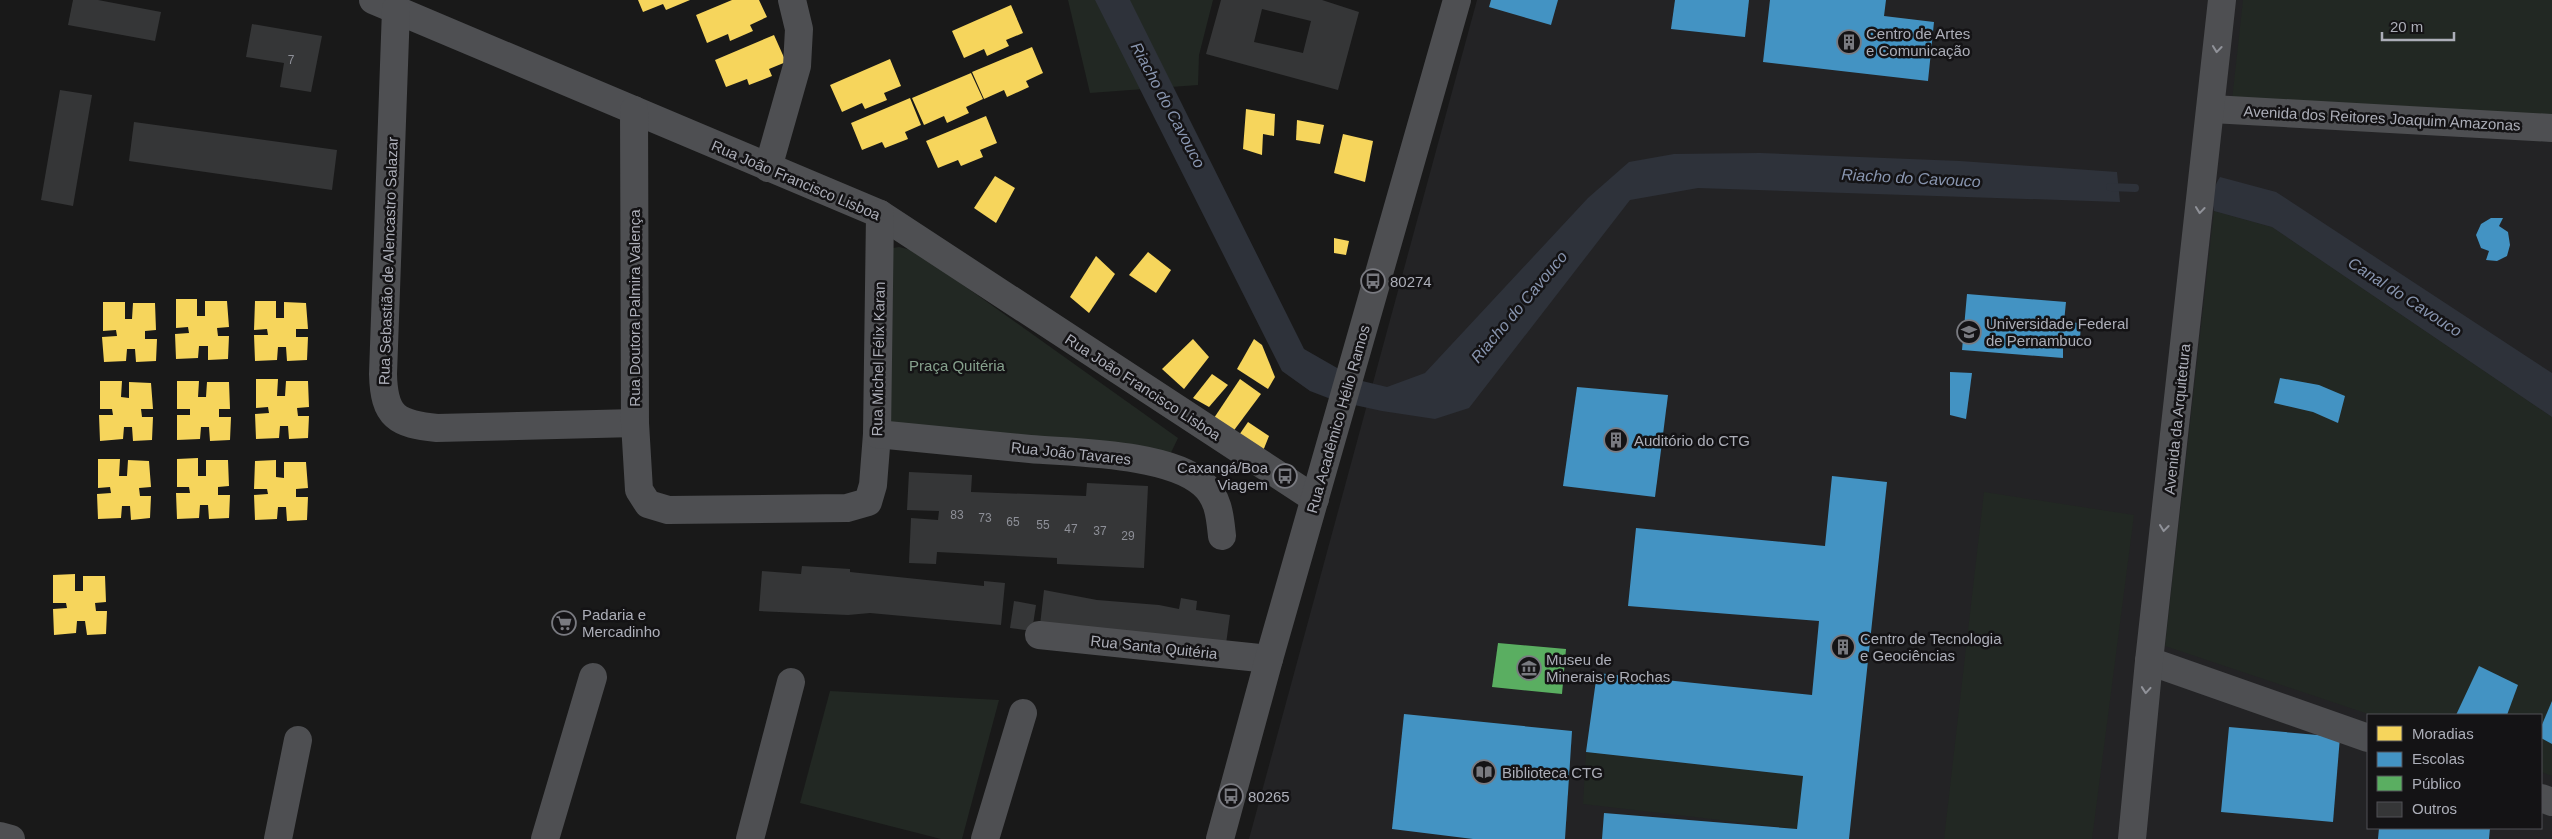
<svg xmlns="http://www.w3.org/2000/svg" width="2552" height="839" font-family="Arial,sans-serif">
<rect width="100%" height="100%" fill="#191919"/>
<path fill="#232325" fill-rule="evenodd" d="M 1477,0 L 2552,0 L 2552,839 L 1249,839 ZM 2368,715 L 2541,715 L 2541,828 L 2368,828 Z"/>
<g fill="#222823">
<path d="M 1068,0 L 1213,0 L 1199,55 L 1198,85 L 1090,93 Z"/>
<path d="M 2243,0 L 2552,0 L 2552,123 L 2232,100 Z"/>
<path d="M 2214,211 L 2272,227 L 2552,417 L 2552,776 L 2541,772 L 2541,715 L 2371,715 L 2165,646 Z"/>
<path d="M 899,247 L 911,250 L 938,267 L 1178,438 L 1168,459 L 892,423 L 888,419 L 893,248 Z"/>
<path d="M 1984,492 L 2134,515 L 2092,839 L 1944,839 Z"/>
<path d="M 830,691 L 999,700 L 962,839 L 941,839 L 800,803 Z"/>
<path d="M 1586,752 L 1803,776 L 1797,829 L 1583,804 Z"/>
</g>
<g fill="#2e323a">
<path d="M 1095,0 L 1130,0 L 1304,349 L 1358,380 L 1387,387 L 1425,373 L 1588,198 L 1629,162 L 1674,154 L 1760,153 L 1960,161 L 2117,172 L 2120,202 L 1698,188 L 1630,200 L 1469,408 L 1435,419 L 1382,411 L 1336,401 L 1310,391 L 1282,371 Z"/>
<path d="M 2220,177 L 2276,192 L 2552,373 L 2552,417 L 2272,227 L 2214,211 C 2211,198 2213,188 2220,177 Z"/>
</g>
<g fill="#f6d55c">
<path d="M 638,0 L 690,0 L 666,10 L 663,4 L 643,12 Z"/>
<path d="M 732,0 L 759,0 L 767,17 L 750,25 L 753,31 L 730,41 L 728,34 L 707,43 L 696,15 Z"/>
<path d="M 1011,5 L 1023,33 L 1006,40 L 1009,46 L 987,56 L 984,49 L 964,58 L 952,31 Z"/>
<path d="M 774,35 L 786,62 L 769,69 L 772,76 L 749,85 L 747,79 L 726,87 L 715,60 Z"/>
<path d="M 1032,47 L 1043,73 L 1026,81 L 1029,87 L 1007,97 L 1004,90 L 984,99 L 972,72 Z"/>
<path d="M 890,59 L 901,86 L 884,93 L 887,100 L 865,109 L 862,103 L 842,112 L 830,85 Z"/>
<path d="M 971,73 L 983,99 L 966,107 L 969,113 L 947,123 L 944,116 L 924,125 L 912,98 Z"/>
<path d="M 910,98 L 921,125 L 905,132 L 908,139 L 885,148 L 882,142 L 862,150 L 851,123 Z"/>
<path d="M 1246,109 L 1275,114 L 1274,136 L 1263,134 L 1262,155 L 1243,149 Z"/>
<path d="M 986,116 L 997,143 L 980,150 L 983,157 L 961,166 L 958,160 L 938,168 L 926,141 Z"/>
<path d="M 1297,120 L 1324,125 L 1320,144 L 1296,140 Z"/>
<path d="M 1343,134 L 1373,141 L 1365,182 L 1334,173 Z"/>
<path d="M 995,176 L 1015,188 L 996,223 L 974,208 Z"/>
<path d="M 1334,238 L 1349,241 L 1346,255 L 1334,253 Z"/>
<path d="M 1148,252 L 1171,270 L 1156,293 L 1129,275 Z"/>
<path d="M 1096,256 L 1115,274 L 1089,313 L 1070,297 Z"/>
<path d="M 176,299 L 197,299 L 197,316 L 205,316 L 205,301 L 227,301 L 229,327 L 217,328 L 218,336 L 229,336 L 228,359 L 208,360 L 208,346 L 199,346 L 198,358 L 176,359 L 175,334 L 189,333 L 188,327 L 176,328 Z"/>
<path d="M 255,301 L 276,301 L 276,318 L 284,318 L 284,302 L 306,303 L 308,329 L 296,329 L 296,337 L 308,337 L 307,360 L 287,361 L 286,347 L 278,347 L 277,360 L 255,361 L 254,335 L 268,335 L 267,329 L 254,330 Z"/>
<path d="M 103,302 L 125,302 L 125,319 L 132,319 L 133,303 L 155,303 L 156,330 L 145,331 L 145,339 L 157,339 L 156,361 L 136,362 L 135,349 L 127,349 L 126,361 L 104,362 L 102,337 L 117,336 L 116,330 L 103,331 Z"/>
<path d="M 1193,339 L 1209,357 L 1184,389 L 1162,369 Z"/>
<path d="M 1254,339 L 1262,345 L 1275,377 L 1268,389 L 1237,369 Z"/>
<path d="M 1212,374 L 1228,385 L 1209,407 L 1193,398 Z"/>
<path d="M 256,379 L 278,379 L 277,396 L 285,396 L 286,381 L 308,381 L 309,407 L 297,408 L 298,416 L 309,416 L 308,438 L 289,439 L 288,426 L 280,426 L 279,438 L 256,439 L 255,414 L 269,413 L 268,407 L 256,408 Z"/>
<path d="M 1240,379 L 1261,394 L 1232,433 L 1214,418 Z"/>
<path d="M 100,381 L 122,381 L 121,397 L 129,398 L 129,382 L 151,383 L 153,409 L 141,409 L 142,417 L 153,417 L 152,440 L 133,441 L 132,427 L 124,427 L 123,439 L 100,441 L 99,415 L 113,415 L 112,409 L 100,409 Z"/>
<path d="M 177,381 L 199,381 L 198,397 L 206,397 L 207,382 L 229,382 L 230,409 L 219,409 L 219,417 L 231,417 L 230,440 L 210,441 L 209,427 L 201,427 L 200,439 L 177,440 L 177,415 L 190,415 L 190,409 L 177,409 Z"/>
<path d="M 1248,422 L 1269,436 L 1263,451 L 1237,438 Z"/>
<path d="M 198,458 L 198,476 L 206,476 L 206,460 L 228,460 L 229,486 L 218,487 L 218,495 L 230,495 L 229,518 L 209,519 L 208,505 L 200,505 L 199,518 L 177,519 L 176,493 L 190,493 L 189,487 L 177,487 L 177,459 Z"/>
<path d="M 98,459 L 120,459 L 119,476 L 127,476 L 128,460 L 149,461 L 151,487 L 139,488 L 140,496 L 151,496 L 150,518 L 131,520 L 130,506 L 122,506 L 121,518 L 98,519 L 97,494 L 111,493 L 110,487 L 98,488 Z"/>
<path d="M 276,460 L 276,477 L 284,478 L 284,462 L 306,462 L 308,488 L 296,489 L 296,497 L 308,497 L 307,520 L 287,521 L 286,507 L 278,507 L 277,519 L 255,520 L 254,495 L 268,494 L 267,489 L 254,489 L 255,461 Z"/>
<path d="M 75,574 L 75,591 L 83,591 L 83,576 L 105,576 L 106,602 L 95,603 L 96,611 L 107,611 L 106,634 L 87,635 L 85,621 L 77,621 L 76,633 L 54,635 L 53,609 L 67,608 L 66,603 L 53,603 L 53,575 Z"/>
</g>
<g fill="#4393c3">
<path d="M 1491,0 L 1558,0 L 1551,25 L 1489,7 Z"/>
<path d="M 1675,0 L 1749,0 L 1745,37 L 1671,29 Z"/>
<path d="M 1770,0 L 1886,0 L 1884,16 L 1934,22 L 1928,81 L 1763,62 Z"/>
<path d="M 2491,218 L 2503,218 L 2499,226 L 2508,232 L 2510,245 L 2507,256 L 2497,261 L 2486,260 L 2489,251 L 2481,248 L 2476,235 L 2481,224 Z"/>
<path d="M 1967,294 L 2066,302 L 2064,322 L 2081,323 L 2080,339 L 2063,337 L 2063,358 L 1962,350 Z"/>
<path d="M 1950,372 L 1972,373 L 1966,419 L 1950,415 Z"/>
<path d="M 2280,378 L 2319,385 L 2345,396 L 2338,423 L 2313,412 L 2274,403 Z"/>
<path d="M 1577,387 L 1668,395 L 1655,497 L 1563,486 Z"/>
<path d="M 1832,476 L 1887,482 L 1849,839 L 1602,839 L 1604,813 L 1797,829 L 1803,776 L 1586,752 L 1597,673 L 1812,695 L 1819,621 L 1628,606 L 1636,528 L 1825,546 Z"/>
<path d="M 2479,666 L 2518,685 L 2507,715 L 2456,715 Z"/>
<path d="M 2552,701 L 2552,744 L 2541,738 L 2541,727 Z"/>
<path d="M 1404,714 L 1572,731 L 1565,839 L 1473,839 L 1392,829 Z"/>
<path d="M 2229,727 L 2340,737 L 2333,822 L 2221,812 Z"/>
<path d="M 2379,828 L 2490,828 L 2489,839 L 2378,839 Z"/>
</g>
<path fill="#5aae61" d="M 1498,643 L 1566,649 L 1562,694 L 1492,687 Z"/>
<g fill="none" stroke-linecap="round" stroke-linejoin="round">
<path stroke="#2e323a" stroke-width="8" d="M 2110,187 L 2135,188"/>
</g>
<g fill="#353637" fill-rule="evenodd">
<path d="M 73,0 L 98,0 L 161,12 L 155,41 L 68,25 Z"/>
<path d="M 1221,0 L 1322,0 L 1359,12 L 1338,90 L 1206,54 ZM 1262,9 L 1311,21 L 1303,53 L 1254,42 Z"/>
<path d="M 252,24 L 322,36 L 311,92 L 280,87 L 284,63 L 246,57 Z"/>
<path d="M 60,90 L 92,95 L 73,206 L 41,200 Z"/>
<path d="M 134,122 L 337,150 L 332,190 L 129,161 Z"/>
<path d="M 909,472 L 972,475 L 971,492 L 1086,496 L 1087,483 L 1148,486 L 1144,568 L 1057,564 L 1057,558 L 937,552 L 936,564 L 909,563 L 911,518 L 938,520 L 939,511 L 907,510 Z"/>
<path d="M 802,566 L 850,569 L 850,572 L 984,586 L 984,581 L 1005,583 L 1001,625 L 870,613 L 848,615 L 759,611 L 762,571 L 801,574 Z"/>
<path d="M 1044,590 L 1097,600 L 1159,605 L 1179,609 L 1181,598 L 1197,601 L 1196,610 L 1230,615 L 1225,651 L 1039,634 Z"/>
<path d="M 1014,601 L 1036,605 L 1032,631 L 1010,628 Z"/>
</g>
<g fill="none" stroke-linecap="round" stroke-linejoin="round">
<g stroke="#4e4f52" stroke-width="28">
<path d="M 373,0 L 880,214 L 1315,499"/>
<path d="M 396,9 L 383,374 C 384,417 397,424 437,428 L 635,423"/>
<path d="M 2212,109 L 2552,128"/>
<path d="M 634,110 L 635,423 L 639,490 L 648,504 L 668,510 L 847,508 L 868,502 L 873,485 L 877,434 L 880,214"/>
<path d="M 768,168 L 797,66 L 799,29 L 792,0"/>
<path d="M 877,434 C 928,439 979,444 1030,449 C 1076,453 1168,453 1203,484 C 1219,498 1220,517 1222,536"/>
<path d="M 1039,635 L 1269,659"/>
<path d="M 2149,661 L 2368,738"/>
<path d="M 2541,798 L 2552,802"/>
<path d="M 0,836 L 11,839"/>
<path d="M 278,839 L 298,740"/>
<path d="M 545,839 L 593,677"/>
<path d="M 750,839 L 791,682"/>
<path d="M 985,839 L 1023,713"/>
<path d="M 1220,839 L 1269,659 L 1457,0"/>
<path d="M 2132,839 L 2149,661 L 2222,0"/>
</g>
</g>
<defs><path id="oneway-chevron" d="M-2-3.5L2.5 0L-2 3.5" fill="none" stroke-width="1.6" stroke-linecap="round" stroke-linejoin="round" transform="scale(1.25)"/></defs>
<g stroke="#909299">
<use href="#oneway-chevron" transform="translate(2217 49) rotate(96)"/>
<use href="#oneway-chevron" transform="translate(2200 210) rotate(96)"/>
<use href="#oneway-chevron" transform="translate(2164 528) rotate(97)"/>
<use href="#oneway-chevron" transform="translate(2146 690) rotate(95)"/>
</g>
<defs>
<g id="building-ring" transform="scale(1.25)"><circle r="9.5" fill="#141315" stroke="#797a80" stroke-width="1.5"/><path d="M-4-6H4V6H1V3H-1V6H-4ZM-2.5-4.3h1.7v1.8h-1.7ZM.8-4.3h1.7v1.8H.8ZM-2.5-1h1.7V.8h-1.7ZM.8-1h1.7V.8H.8Z" fill="#797a80"/></g>
<g id="bus-ring" transform="scale(1.25)"><circle r="9.5" fill="#141315" stroke="#797a80" stroke-width="1.5"/><path d="M-5-6H5V4H4V6H2V4H-2V6H-4V4H-5ZM-3.5-4V0h7V-4ZM-3.5 1.2v1.5H-2V1.2ZM2 1.2v1.5H3.5V1.2Z" fill="#797a80"/></g>
<g id="university-ring" transform="scale(1.25)"><circle r="9.5" fill="#141315" stroke="#797a80" stroke-width="1.5"/><path d="M0-5L7-2L0 1L-7-2ZM-4 1L0 2.5L4 1V4Q0 6-4 4Z" fill="#797a80"/></g>
<g id="supermarket-ring" transform="scale(1.25)"><circle r="9.5" fill="#141315" stroke="#797a80" stroke-width="1.5"/><path d="M-6-5.5h2.5l.6 2H6L4.5 2H-2.5L-4.4-4H-6ZM-1.5 3.2a1.3 1.3 0 1 0 .1 0ZM3 3.2a1.3 1.3 0 1 0 .1 0Z" fill="#797a80"/></g>
<g id="museum-ring" transform="scale(1.25)"><circle r="9.5" fill="#141315" stroke="#797a80" stroke-width="1.5"/><path d="M0-6L6-3V-2H-6V-3ZM-5-1h2V3h-2ZM-1-1h2V3h-2ZM3-1h2V3H3ZM-6 4H6V6H-6Z" fill="#797a80"/></g>
<g id="library-ring" transform="scale(1.25)"><circle r="9.5" fill="#141315" stroke="#797a80" stroke-width="1.5"/><path d="M-6-4Q-3-5.5-.7-3.5V5Q-3 3-6 4ZM6-4Q3-5.5 .7-3.5V5Q3 3 6 4Z" fill="#797a80"/></g>
</defs>
<g fill-rule="evenodd">
<use href="#building-ring" x="1849" y="42"/>
<use href="#bus-ring" x="1373" y="281"/>
<use href="#university-ring" x="1969" y="332"/>
<use href="#building-ring" x="1616" y="440"/>
<use href="#bus-ring" x="1285" y="476"/>
<use href="#supermarket-ring" x="564" y="623"/>
<use href="#building-ring" x="1843" y="647"/>
<use href="#museum-ring" x="1529" y="668"/>
<use href="#library-ring" x="1484" y="772"/>
<use href="#bus-ring" x="1231" y="796"/>
</g>
<g text-anchor="middle" dominant-baseline="central" stroke-width="5" stroke-linejoin="round" paint-order="stroke">
<g font-size="12" fill="#8e9098">
<text x="291" y="60">7</text>
<text x="957" y="515">83</text>
<text x="985" y="518">73</text>
<text x="1013" y="522">65</text>
<text x="1043" y="525">55</text>
<text x="1071" y="529">47</text>
<text x="1100" y="531">37</text>
<text x="1128" y="536">29</text>
</g>
<g font-size="15" fill="#acaeb8" stroke="#141315" text-anchor="start">
<text x="1866" y="33">Centro de Artes<tspan x="1866" dy="17">e Comunicação</tspan></text>
<text x="1390" y="281">80274</text>
<text x="1986" y="323">Universidade Federal<tspan x="1986" dy="17">de Pernambuco</tspan></text>
<text x="1634" y="440">Auditório do CTG</text>
<text x="1268" y="467" text-anchor="end">Caxangá/Boa<tspan x="1268" dy="17">Viagem</tspan></text>
<text x="582" y="614">Padaria e<tspan x="582" dy="17">Mercadinho</tspan></text>
<text x="1860" y="638">Centro de Tecnologia<tspan x="1860" dy="17">e Geociências</tspan></text>
<text x="1546" y="659">Museu de<tspan x="1546" dy="17">Minerais e Rochas</tspan></text>
<text x="1502" y="772">Biblioteca CTG</text>
<text x="1248" y="796">80265</text>
</g>
<g font-size="15" fill="#acaeb8" stroke="#141315">
<text transform="translate(2382 118) rotate(3)">Avenida dos Reitores Joaquim Amazonas</text>
<text transform="translate(796 180) rotate(23)">Rua João Francisco Lisboa</text>
<text transform="translate(388 261) rotate(-88)">Rua Sebastião de Alencastro Salazar</text>
<text transform="translate(634 308) rotate(-90)">Rua Doutora Palmira Valença</text>
<text transform="translate(878 359) rotate(-89)">Rua Michel Félix Karan</text>
<text transform="translate(1143 387) rotate(33)">Rua João Francisco Lisboa</text>
<text transform="translate(1338 419) rotate(-74)">Rua Acadêmico Hélio Ramos</text>
<text transform="translate(2177 419) rotate(-84)">Avenida da Arquitetura</text>
<text transform="translate(1071 453) rotate(6)">Rua João Tavares</text>
<text transform="translate(1154 647) rotate(6)">Rua Santa Quitéria</text>
</g>
<g font-size="15" fill="#86a18d" stroke="#141315">
<text x="957" y="365">Praça Quitéria</text>
</g>
<g font-size="16" font-style="italic" fill="#8895af" stroke="#141315">
<text transform="translate(1168 105) rotate(62)">Riacho do Cavouco</text>
<text transform="translate(1911 178) rotate(3)">Riacho do Cavouco</text>
<text transform="translate(2405 297) rotate(33)">Canal do Cavouco</text>
<text transform="translate(1519 307) rotate(-50)">Riacho do Cavouco</text>
</g>
</g>
<rect x="2367" y="714" width="175" height="115" fill="#141315" stroke="#515156"/>
<rect x="2377" y="726" width="25" height="15" fill="#f6d55c" stroke="#515156"/>
<text x="2412" y="739" font-size="15" fill="#acaeb8">Moradias</text>
<rect x="2377" y="752" width="25" height="15" fill="#4393c3" stroke="#515156"/>
<text x="2412" y="764" font-size="15" fill="#acaeb8">Escolas</text>
<rect x="2377" y="776" width="25" height="15" fill="#5aae61" stroke="#515156"/>
<text x="2412" y="789" font-size="15" fill="#acaeb8">Público</text>
<rect x="2377" y="802" width="25" height="15" fill="#353637" stroke="#515156"/>
<text x="2412" y="814" font-size="15" fill="#acaeb8">Outros</text>
<path d="M2382 32v8h72v-8" fill="none" stroke="#acaeb8" stroke-width="2.5"/>
<text x="2390" y="32" font-size="15" fill="#acaeb8" stroke="#141315" stroke-width="4" paint-order="stroke">20 m</text>
</svg>
